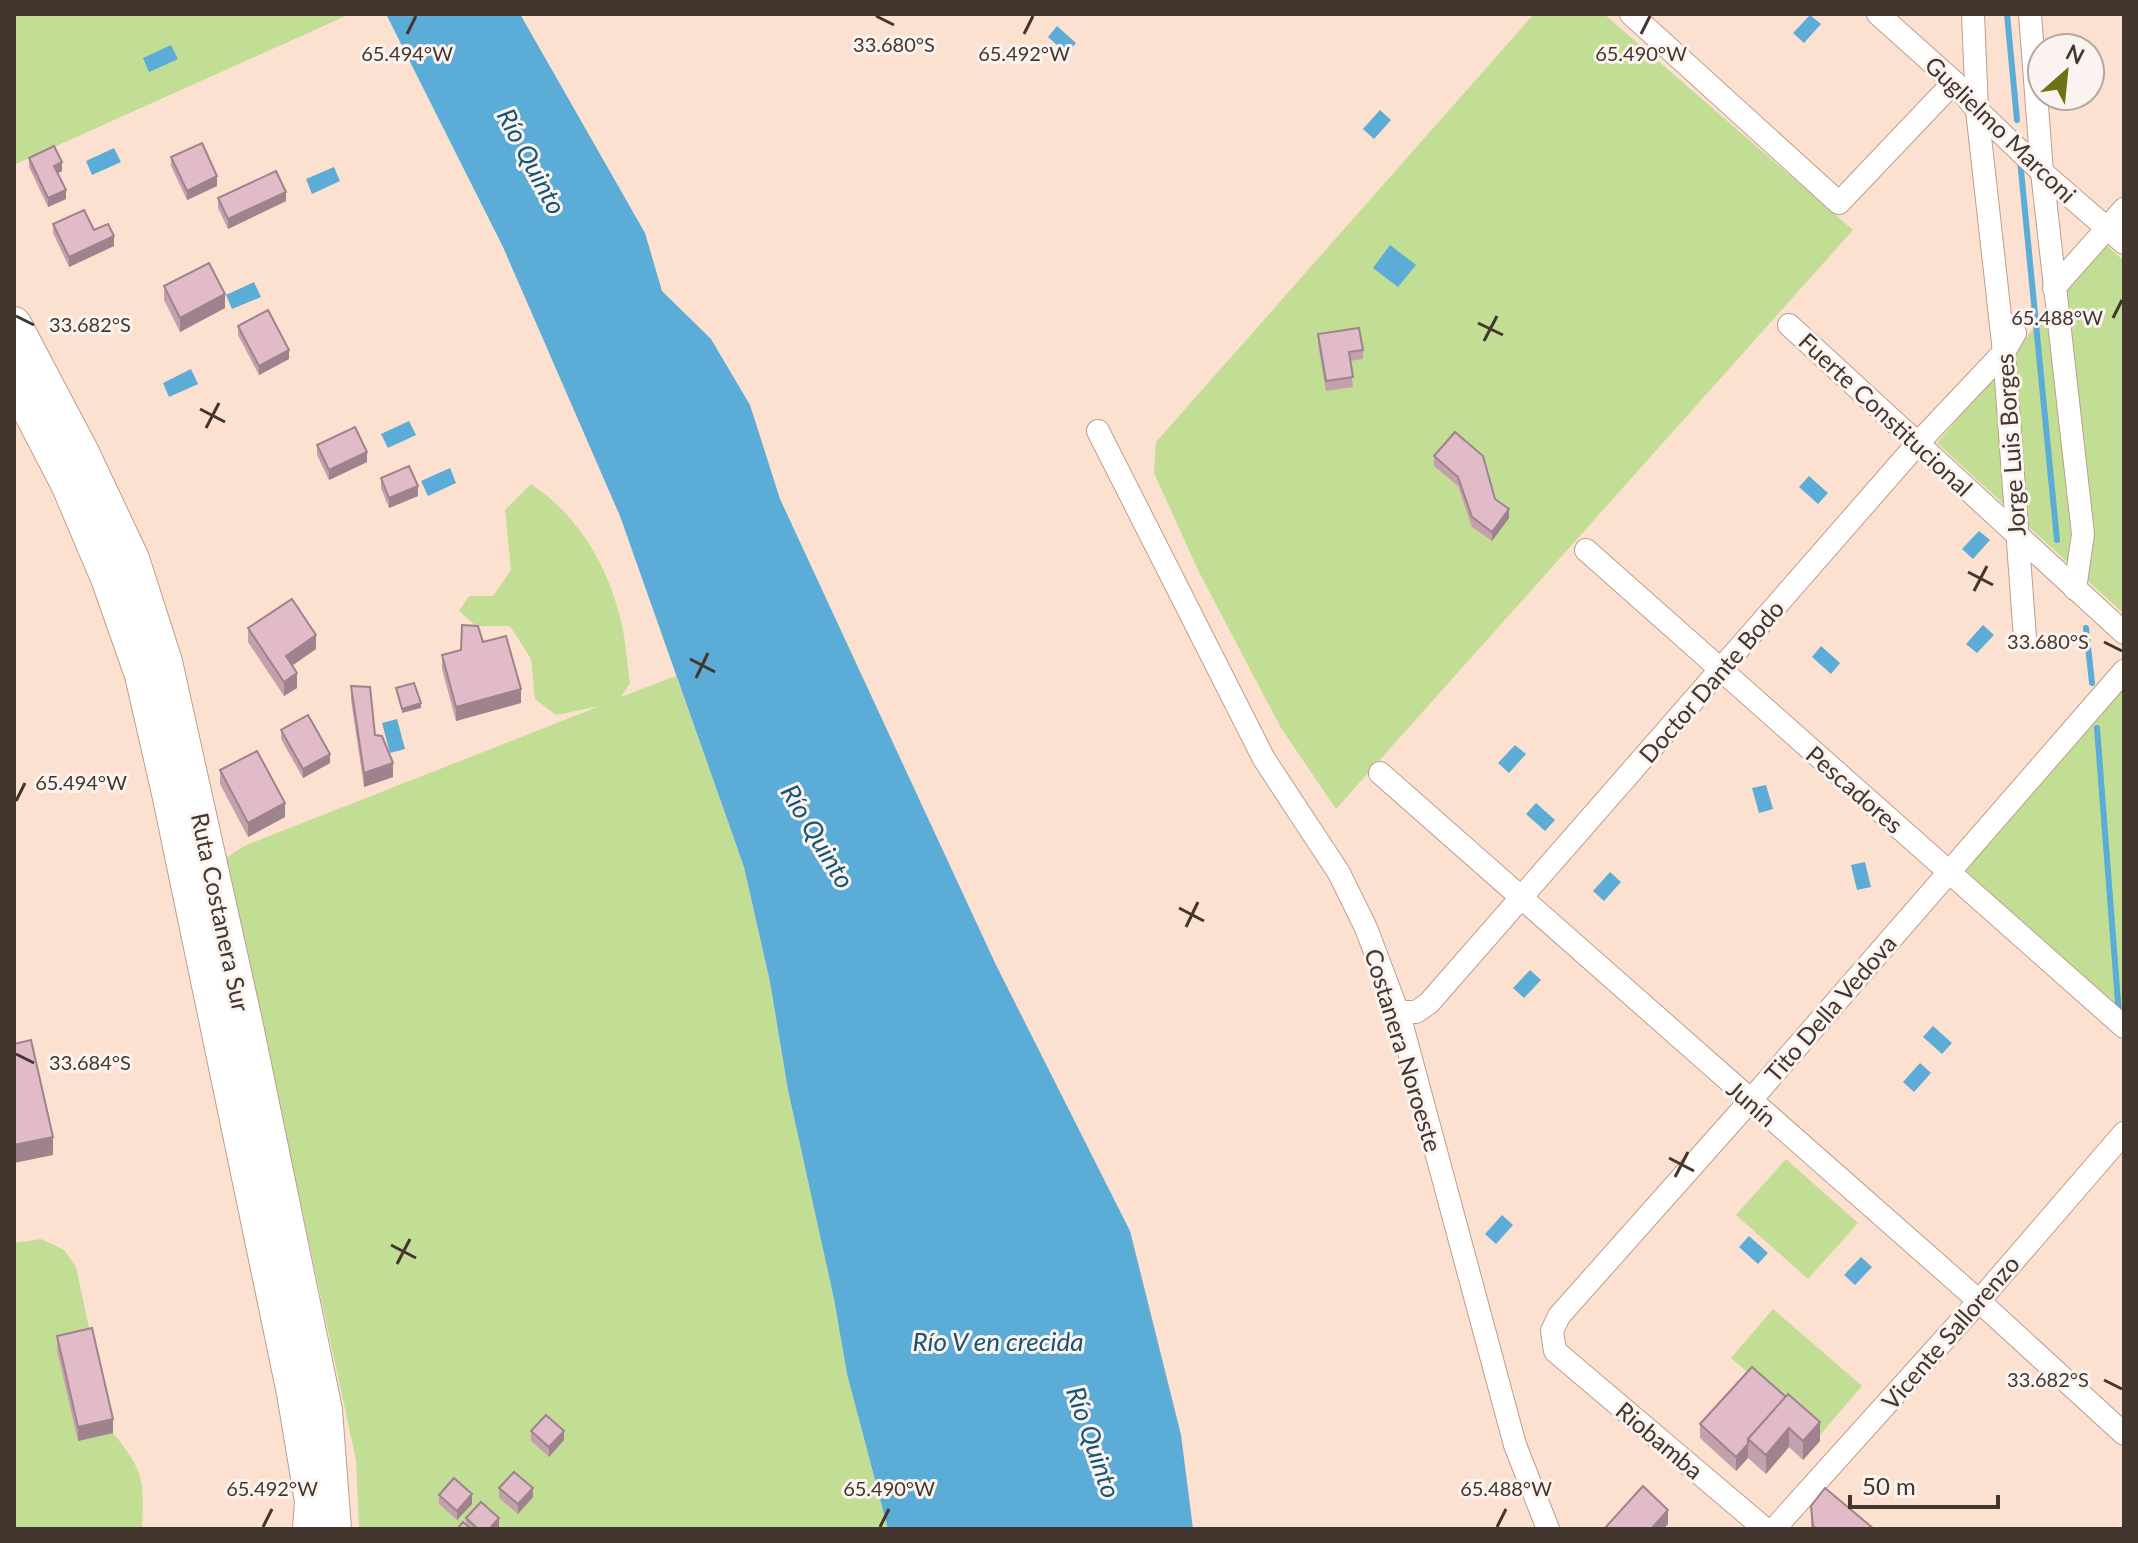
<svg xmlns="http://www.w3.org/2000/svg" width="2138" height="1543" font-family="Lato,sans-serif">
<rect width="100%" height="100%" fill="#fce1d0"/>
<g fill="#c2de95">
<path d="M 14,14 L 350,14 L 14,165 Z"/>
<path d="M 1534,14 L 1604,14 L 1853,230 L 1336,809 L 1281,728 L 1199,572 L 1154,473 L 1156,442 Z"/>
<path d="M 2105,244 L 2124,261 L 2124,614 L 1937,443 Z"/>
<path d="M 531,484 C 579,516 608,566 621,621 C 626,641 627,663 630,683 L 621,697 L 676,676 L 744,867 L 770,982 L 788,1090 L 834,1299 L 847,1374 L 888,1529 L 359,1529 L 356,1460 L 226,858 L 244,846 L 600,706 L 556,715 L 535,699 L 531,659 L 510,626 L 476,626 L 459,611 L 469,596 L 493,596 L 511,570 L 505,510 Z"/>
<path d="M 2124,687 L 2124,1016 L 1964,872 Z"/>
<path d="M 1786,1159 L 1858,1223 L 1808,1279 L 1736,1215 Z"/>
<path d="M 41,1239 L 64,1250 L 76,1267 L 92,1342 L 77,1441 L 113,1433 C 145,1473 144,1479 142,1529 L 14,1529 L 14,1243 Z"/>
<path d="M 1773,1309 L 1862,1386 L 1820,1435 L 1731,1358 Z"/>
</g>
<g fill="#5bacd7">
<path d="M 386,14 L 520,14 L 645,233 L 662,291 L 711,339 L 750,405 L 780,499 L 996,965 L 1130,1231 L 1181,1435 L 1193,1529 L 888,1529 L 847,1374 L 834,1299 L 788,1090 L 770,982 L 744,867 L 620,516 L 503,247 Z"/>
<path d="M 1810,15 L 1821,24 L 1804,43 L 1793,33 Z"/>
<path d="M 1057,26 L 1076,43 L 1067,54 L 1048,37 Z"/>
<path d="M 171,45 L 178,59 L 149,72 L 143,58 Z"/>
<path d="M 1380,110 L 1391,120 L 1374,139 L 1363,129 Z"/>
<path d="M 114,148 L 121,162 L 92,175 L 86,161 Z"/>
<path d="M 334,167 L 340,181 L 312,194 L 306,179 Z"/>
<path d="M 1390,245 L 1416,265 L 1398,287 L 1373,268 Z"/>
<path d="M 254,282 L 261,297 L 232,309 L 226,295 Z"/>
<path d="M 191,369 L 198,384 L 169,397 L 163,383 Z"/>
<path d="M 409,421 L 416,435 L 388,448 L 381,434 Z"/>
<path d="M 450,468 L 456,483 L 428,496 L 421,481 Z"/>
<path d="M 1809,476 L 1828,493 L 1818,504 L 1799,487 Z"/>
<path d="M 1979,531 L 1990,540 L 1973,559 L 1962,549 Z"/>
<path d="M 1983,625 L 1994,635 L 1977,653 L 1966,644 Z"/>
<path d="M 1821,646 L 1840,663 L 1831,674 L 1812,657 Z"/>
<path d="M 397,719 L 405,749 L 390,753 L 382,723 Z"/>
<path d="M 1515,745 L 1526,754 L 1509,773 L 1498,763 Z"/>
<path d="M 1766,785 L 1773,809 L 1759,813 L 1752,788 Z"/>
<path d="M 1536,803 L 1555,820 L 1545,831 L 1526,814 Z"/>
<path d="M 1865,862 L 1871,887 L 1857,890 L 1851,865 Z"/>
<path d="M 1610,872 L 1621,882 L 1604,901 L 1593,891 Z"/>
<path d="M 1530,970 L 1541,980 L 1524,998 L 1513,988 Z"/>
<path d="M 1933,1026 L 1952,1043 L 1942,1054 L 1923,1037 Z"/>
<path d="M 1920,1063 L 1931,1073 L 1914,1092 L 1903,1082 Z"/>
<path d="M 1502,1215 L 1513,1225 L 1496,1244 L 1485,1234 Z"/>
<path d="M 1749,1236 L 1768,1253 L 1758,1264 L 1739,1247 Z"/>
<path d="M 1861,1257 L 1872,1267 L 1855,1285 L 1844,1275 Z"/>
</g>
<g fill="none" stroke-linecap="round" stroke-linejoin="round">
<g stroke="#5bacd7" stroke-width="6">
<path d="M 2007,14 L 2017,120"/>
<path d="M 2020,160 L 2057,540"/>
<path d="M 2086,628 L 2092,683"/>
<path d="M 2097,728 L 2119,1015"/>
</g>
<g stroke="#be9e8b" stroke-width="24">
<g id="street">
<path d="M 1631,14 L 1839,203 L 1954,82"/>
<path d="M 1878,14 L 1954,82 L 1977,110 L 2042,172 L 2124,243"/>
<path d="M 1973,14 L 1977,110 L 2004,352 L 2025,638"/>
<path d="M 2030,14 L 2042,172 L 2083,534 L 2075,589"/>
<path d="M 2054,288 L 2124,209"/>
<path d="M 1789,325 L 2124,633"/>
<path d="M 1098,431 L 1264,759 L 1339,873 L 1366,928 L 1400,1018 L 1515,1445 L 1548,1529"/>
<path d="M 1586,550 L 2124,1027"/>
<path d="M 1380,773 L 1979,1301 L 2124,1434"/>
<path d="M 1398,1012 L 1416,1012 L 1429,1003 L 1919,442 L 2004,352 L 2015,333"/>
<path d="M 1765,1529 L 1555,1351 L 1552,1331 L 1559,1316 L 1750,1101 L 2124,671"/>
<path d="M 1774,1529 L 1979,1301 L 2124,1133"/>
</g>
</g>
<g stroke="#be9e8b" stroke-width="36">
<g id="primary">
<path d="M 14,324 L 82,453 L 132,559 L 165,662 L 246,1026 L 325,1410 L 334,1529"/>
<path d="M 14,380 L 68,484 L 108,578 L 142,675 L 169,793 L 294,1393 L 312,1501 L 310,1529"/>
</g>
</g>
<use href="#street" stroke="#fff" stroke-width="22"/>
<use href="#primary" stroke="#fff" stroke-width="34"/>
</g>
<g fill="#c2a1ac">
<path d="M 171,157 L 217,186 L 187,200 L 171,166 Z"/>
<path d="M 29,158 L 62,171 L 58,173 L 66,199 L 48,207 L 29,167 Z"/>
<path d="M 218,198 L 286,201 L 228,229 L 218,208 Z"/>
<path d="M 53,224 L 94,230 L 114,246 L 69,267 L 53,233 Z"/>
<path d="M 164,286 L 225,308 L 180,332 L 164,300 Z"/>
<path d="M 238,326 L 289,359 L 259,375 L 238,335 Z"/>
<path d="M 1318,334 L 1363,350 L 1363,359 L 1350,361 L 1353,387 L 1326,391 L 1318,344 Z"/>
<path d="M 317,445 L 367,462 L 329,480 L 317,455 Z"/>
<path d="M 1434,456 L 1495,499 L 1509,518 L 1492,541 L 1472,527 L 1458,486 L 1434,466 Z"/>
<path d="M 381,478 L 418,496 L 389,508 L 381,488 Z"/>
<path d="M 248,628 L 316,649 L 292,665 L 297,688 L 284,696 L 248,642 Z"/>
<path d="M 483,642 L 521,703 L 456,721 L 442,669 L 442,655 L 461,650 Z"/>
<path d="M 351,686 L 393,777 L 364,787 L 351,700 Z"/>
<path d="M 281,730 L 330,763 L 303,778 L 281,739 Z"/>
<path d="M 220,770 L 285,817 L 248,837 L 220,784 Z"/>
<path d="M 57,1336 L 113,1433 L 78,1441 L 57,1350 Z"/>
<path d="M 1752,1367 L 1820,1441 L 1803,1460 L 1789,1447 L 1766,1474 L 1748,1458 L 1736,1471 L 1700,1438 L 1700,1424 Z"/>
<path d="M 531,1431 L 564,1440 L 549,1457 L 531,1441 Z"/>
<path d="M 499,1488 L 533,1497 L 518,1514 L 499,1498 Z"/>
<path d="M 439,1495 L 472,1504 L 457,1520 L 439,1504 Z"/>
<path d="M 1811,1506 L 1874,1529 L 1811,1529 Z"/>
<path d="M 466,1518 L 499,1527 L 497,1529 L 457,1529 L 466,1524 Z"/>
</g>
<g fill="#9e838c">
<path d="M 62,162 L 62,171 L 54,175 L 54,166 Z"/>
<path d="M 217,176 L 217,186 L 187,200 L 187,191 Z"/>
<path d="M 66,190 L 66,199 L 48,207 L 48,198 Z"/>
<path d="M 286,192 L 286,201 L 228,229 L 228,219 Z"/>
<path d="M 114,236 L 114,246 L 69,267 L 69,257 Z"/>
<path d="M 225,294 L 225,308 L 180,332 L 180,318 Z"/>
<path d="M 289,350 L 289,359 L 259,375 L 259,366 Z"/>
<path d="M 367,452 L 367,462 L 329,480 L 329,470 Z"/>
<path d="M 418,486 L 418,496 L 389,508 L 389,498 Z"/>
<path d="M 1509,509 L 1509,518 L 1492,541 L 1492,532 Z"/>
<path d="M 316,635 L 316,649 L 286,670 L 286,656 Z"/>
<path d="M 297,673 L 297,688 L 284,696 L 284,682 Z"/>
<path d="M 521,689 L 521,703 L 456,721 L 456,707 Z"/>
<path d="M 421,703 L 421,708 L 402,713 L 402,709 Z"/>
<path d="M 330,754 L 330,763 L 303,778 L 303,769 Z"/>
<path d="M 393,763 L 393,777 L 364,787 L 364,773 Z"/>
<path d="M 285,803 L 285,817 L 248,837 L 248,823 Z"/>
<path d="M 53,1137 L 53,1155 L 14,1163 L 14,1145 Z"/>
<path d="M 113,1419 L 113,1433 L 78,1441 L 78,1427 Z"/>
<path d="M 1820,1422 L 1820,1441 L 1803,1460 L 1803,1441 Z"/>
<path d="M 1789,1428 L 1789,1447 L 1766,1474 L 1766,1455 Z"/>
<path d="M 564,1431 L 564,1440 L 549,1457 L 549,1447 Z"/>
<path d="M 1748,1444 L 1748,1458 L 1736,1471 L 1736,1457 Z"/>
<path d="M 533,1488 L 533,1497 L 518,1514 L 518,1504 Z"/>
<path d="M 472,1494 L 472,1504 L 457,1520 L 457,1511 Z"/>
<path d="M 1668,1510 L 1668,1524 L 1664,1529 L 1651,1529 Z"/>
<path d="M 499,1518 L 499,1527 L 497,1529 L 489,1529 Z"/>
</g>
<g fill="#e1bbc8" stroke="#9e838c" stroke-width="2">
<path d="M 202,143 L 217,176 L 187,191 L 171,157 Z"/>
<path d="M 54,146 L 62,162 L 54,166 L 66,190 L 48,198 L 29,158 Z"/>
<path d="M 276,171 L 286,192 L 228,219 L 218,198 Z"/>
<path d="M 84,210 L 94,230 L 108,224 L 114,236 L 69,257 L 53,224 Z"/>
<path d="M 209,263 L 225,294 L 180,318 L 164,286 Z"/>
<path d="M 268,310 L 289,350 L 259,366 L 238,326 Z"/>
<path d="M 1359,328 L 1363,350 L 1349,352 L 1353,377 L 1326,381 L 1318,334 Z"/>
<path d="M 355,427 L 367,452 L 329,470 L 317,445 Z"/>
<path d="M 1455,432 L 1483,456 L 1495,499 L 1509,509 L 1492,532 L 1472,517 L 1458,477 L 1434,456 Z"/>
<path d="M 409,466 L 418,486 L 389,498 L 381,478 Z"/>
<path d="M 292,599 L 316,635 L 286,656 L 297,673 L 284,682 L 248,628 Z"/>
<path d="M 462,625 L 478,626 L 483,642 L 506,636 L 521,689 L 456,707 L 442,655 L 461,650 Z"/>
<path d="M 414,683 L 421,703 L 402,709 L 396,688 Z"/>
<path d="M 351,686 L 370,687 L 375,735 L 382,736 L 393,763 L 364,773 Z"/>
<path d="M 308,715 L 330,754 L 303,769 L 281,730 Z"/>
<path d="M 257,751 L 285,803 L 248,823 L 220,770 Z"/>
<path d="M 31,1040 L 53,1137 L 14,1145 L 14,1044 Z"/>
<path d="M 92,1328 L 113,1419 L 78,1427 L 57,1336 Z"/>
<path d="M 1752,1367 L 1786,1397 L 1748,1439 L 1748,1444 L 1736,1457 L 1700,1424 Z"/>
<path d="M 1788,1394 L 1820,1422 L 1803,1441 L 1789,1428 L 1766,1455 L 1748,1439 Z"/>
<path d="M 546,1415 L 564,1431 L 549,1447 L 531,1431 Z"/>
<path d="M 514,1472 L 533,1488 L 518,1504 L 499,1488 Z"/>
<path d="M 454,1478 L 472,1494 L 457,1511 L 439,1495 Z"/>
<path d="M 1643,1486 L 1668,1510 L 1651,1529 L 1604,1529 Z"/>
<path d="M 1825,1488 L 1874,1529 L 1817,1529 L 1813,1526 L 1811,1506 Z"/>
<path d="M 481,1502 L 499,1518 L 489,1529 L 478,1529 L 466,1518 Z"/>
<path d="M 463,1522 L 471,1529 L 457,1529 Z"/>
</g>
<path fill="none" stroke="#43362e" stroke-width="3" d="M 876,16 L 894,25M 407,34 L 416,16M 1024,34 L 1033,16M 1641,34 L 1650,16M 16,316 L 34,325M 2113,318 L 2122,300M 1478,323 L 1503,335M 1484,341 L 1497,316M 200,409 L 225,422M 206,428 L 219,403M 1968,572 L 1993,585M 1974,591 L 1987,566M 2104,642 L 2122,651M 690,659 L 715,672M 696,678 L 708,653M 16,801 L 25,783M 1179,908 L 1204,921M 1186,927 L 1198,902M 16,1054 L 34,1063M 1669,1158 L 1694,1171M 1675,1177 L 1688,1152M 391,1245 L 416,1258M 397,1264 L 410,1239M 2104,1380 L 2122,1389M 263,1527 L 272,1509M 880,1527 L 889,1509M 1497,1527 L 1506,1509"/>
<g text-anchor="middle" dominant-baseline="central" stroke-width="6" stroke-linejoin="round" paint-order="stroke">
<g font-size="24" fill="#43362e" stroke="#faf3ef">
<text transform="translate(2001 129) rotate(44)">Guglielmo Marconi</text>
<text transform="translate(1886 414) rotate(43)">Fuerte Constitucional</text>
<text transform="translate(2010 445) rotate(-94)">Jorge Luis Borges</text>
<text transform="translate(1711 681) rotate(-49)">Doctor Dante Bodo</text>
<text transform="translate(1855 789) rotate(41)">Pescadores</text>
<text transform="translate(221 912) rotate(78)">Ruta Costanera Sur</text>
<text transform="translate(1830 1008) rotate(-49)">Tito Della Vedova</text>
<text transform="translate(1404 1050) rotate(73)">Costanera Noroeste</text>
<text transform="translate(1752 1103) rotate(41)">Junín</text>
<text transform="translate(1950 1332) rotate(-49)">Vicente Sallorenzo</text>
<text transform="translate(1660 1440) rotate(40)">Riobamba</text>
</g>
<g font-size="26" font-style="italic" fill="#165473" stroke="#faf3ef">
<text transform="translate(532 161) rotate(62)">Río Quinto</text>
<text transform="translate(818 836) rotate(59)">Río Quinto</text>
<text x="998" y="1341">Río V en crecida</text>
<text transform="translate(1094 1442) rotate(71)">Río Quinto</text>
</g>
</g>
<g font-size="20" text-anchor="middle" fill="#43362e" stroke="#faf3ef" stroke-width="6" stroke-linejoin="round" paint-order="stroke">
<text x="894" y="52">33.680°S</text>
<text x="407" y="61">65.494°W</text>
<text x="1024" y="61">65.492°W</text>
<text x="1641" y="61">65.490°W</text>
<text x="2057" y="325">65.488°W</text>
<text x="90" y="332">33.682°S</text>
<text x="2048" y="649">33.680°S</text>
<text x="81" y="790">65.494°W</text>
<text x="90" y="1070">33.684°S</text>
<text x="2048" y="1387">33.682°S</text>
<text x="272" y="1496">65.492°W</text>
<text x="889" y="1496">65.490°W</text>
<text x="1506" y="1496">65.488°W</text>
</g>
<rect width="2138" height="1543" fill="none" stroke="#43362e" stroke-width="32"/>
<g transform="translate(2066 72) rotate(27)"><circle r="38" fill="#faf3ef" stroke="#b1a7a2" stroke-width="2"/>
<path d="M0-6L14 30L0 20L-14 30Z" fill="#6e7116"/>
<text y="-12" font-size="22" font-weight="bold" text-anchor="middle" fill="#43362e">N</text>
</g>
<path d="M1850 1495v12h148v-12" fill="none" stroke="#43362e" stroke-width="4"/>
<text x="1862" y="1495" font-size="24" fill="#43362e" stroke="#faf3ef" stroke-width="6" paint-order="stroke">50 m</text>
</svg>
